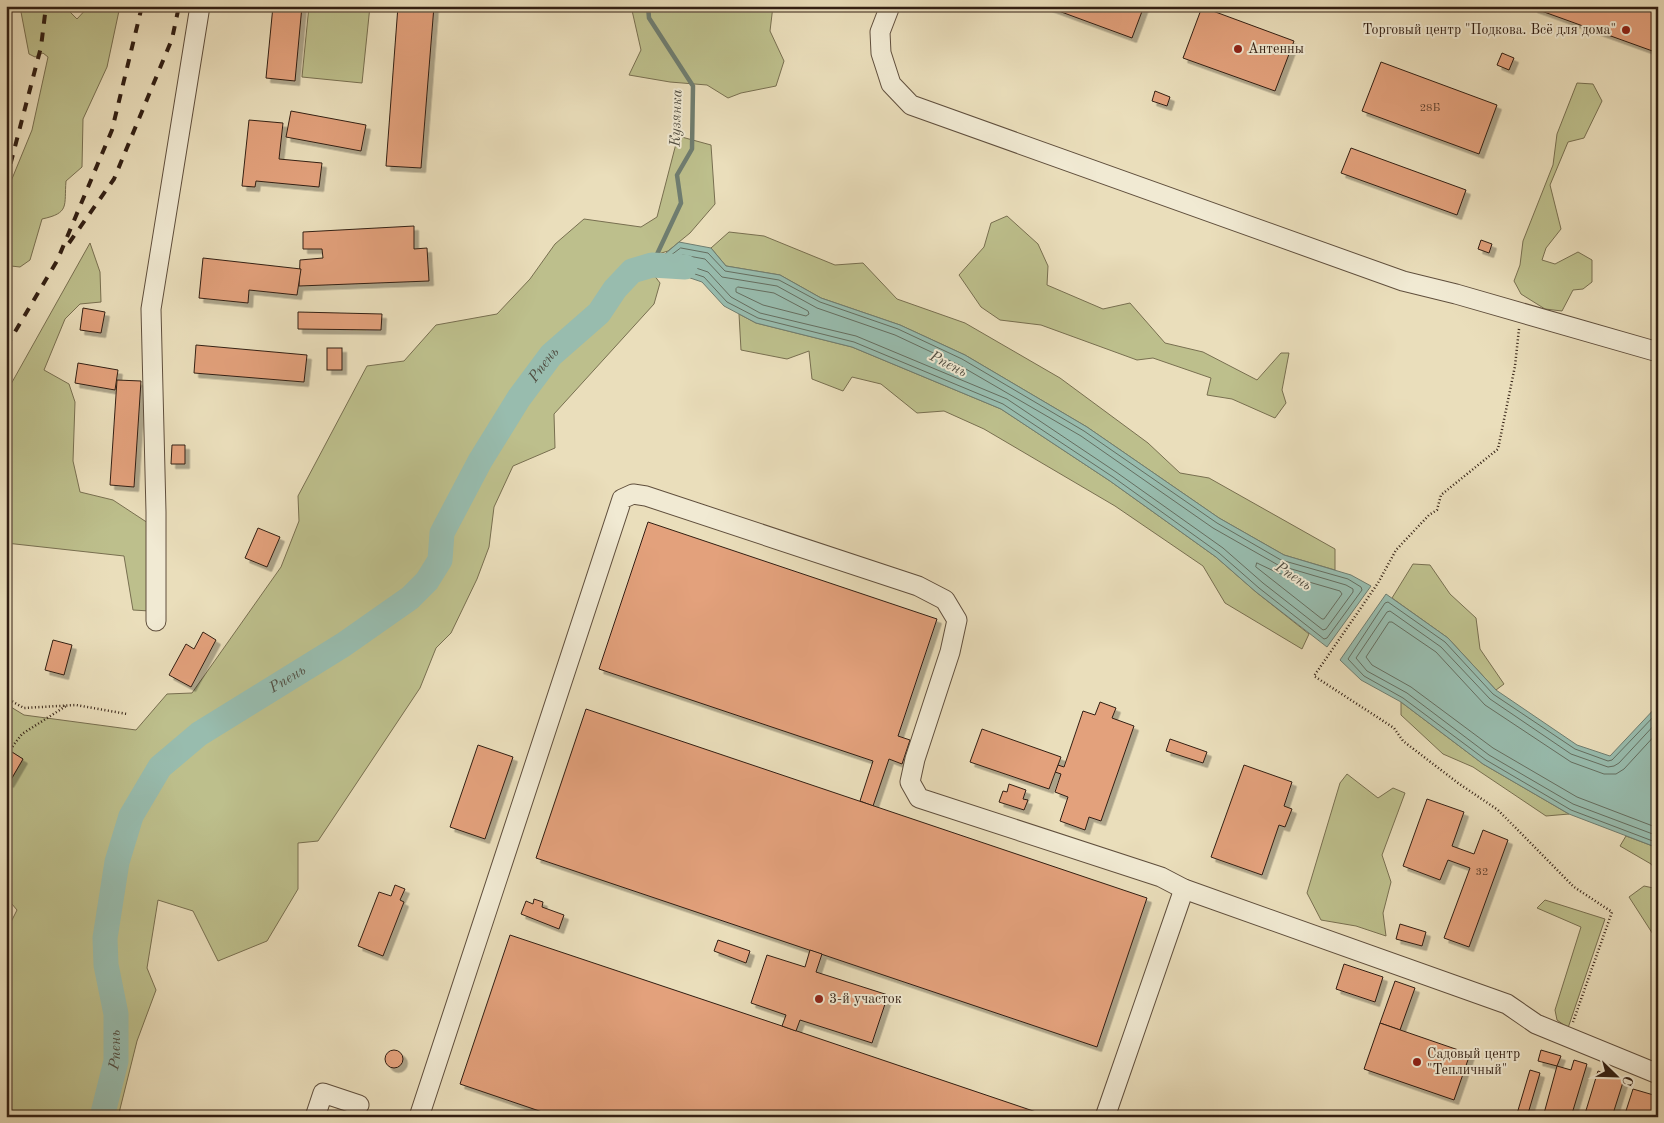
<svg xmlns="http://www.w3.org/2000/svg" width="1664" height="1123" font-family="'Old Standard TT',serif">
<defs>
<filter id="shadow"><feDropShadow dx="4.5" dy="4.5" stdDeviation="0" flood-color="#0004"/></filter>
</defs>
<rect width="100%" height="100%" fill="#eadebb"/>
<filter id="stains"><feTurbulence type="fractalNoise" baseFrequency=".004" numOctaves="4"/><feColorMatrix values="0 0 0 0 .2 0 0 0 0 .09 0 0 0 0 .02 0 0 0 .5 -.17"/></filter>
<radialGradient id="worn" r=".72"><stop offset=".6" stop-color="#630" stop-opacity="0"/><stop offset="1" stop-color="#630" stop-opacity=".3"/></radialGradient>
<g fill="#bdbf8c" stroke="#786f50">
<path d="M 16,6 L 67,6 L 68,10 L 77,19 L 89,6 L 120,6 L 107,67 L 83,119 L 82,167 L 66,181 C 64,206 70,213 42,219 L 30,260 L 20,267 L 11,266 L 6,248 L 7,191 L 32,130 L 48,57 L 43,53 L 35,57 L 29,54 L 21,12 Z"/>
<path d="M 309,6 L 370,6 L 362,83 L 302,77 Z"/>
<path d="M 631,6 L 773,6 L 770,31 L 784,61 L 776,86 L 741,93 L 728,98 L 707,85 L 670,82 L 629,75 L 641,50 Z"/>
<path d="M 1577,83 L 1593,84 L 1602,101 L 1584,138 L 1568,142 L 1550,185 L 1561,229 L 1546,248 L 1542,260 L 1555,264 L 1578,252 L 1592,260 L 1592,282 L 1583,289 L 1573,290 L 1562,311 L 1545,309 L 1521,294 L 1514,281 L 1520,265 L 1523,241 L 1553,165 L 1557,134 Z"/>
<path d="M 678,136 L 711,145 L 715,204 L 690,233 L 668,251 L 642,259 L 660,283 L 654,304 L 554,414 L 555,448 L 513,466 L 494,507 L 489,547 L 477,579 L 451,633 L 436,648 L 420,688 L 318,841 L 298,843 L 298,889 L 267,941 L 218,961 L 193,911 L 158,900 L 147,968 L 156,990 L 137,1041 L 118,1117 L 6,1117 L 6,932 L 17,910 L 6,897 L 6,782 L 9,783 L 23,759 L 13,753 L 6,763 L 6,704 L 24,715 L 136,730 L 167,694 L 192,693 L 281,567 L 299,521 L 298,496 L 367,366 L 404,361 L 436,325 L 497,314 L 530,279 L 555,244 L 584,219 L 641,227 L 657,217 Z"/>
<path d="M 1007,216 L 1038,244 L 1048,266 L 1047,285 L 1103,309 L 1130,303 L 1165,343 L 1203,352 L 1257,380 L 1281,353 L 1289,353 L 1282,390 L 1286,403 L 1275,418 L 1232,399 L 1207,395 L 1211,378 L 1153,358 L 1137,360 L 1041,325 L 1000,320 L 981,307 L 959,275 L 984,247 L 991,223 Z"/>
<path d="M 729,232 L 764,236 L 835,265 L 863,263 L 897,299 L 965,323 L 1060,378 L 1148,443 L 1180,473 L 1209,478 L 1335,549 L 1335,570 L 1284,555 L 1219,518 L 1087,427 L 965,355 L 900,325 L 821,298 L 780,275 L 726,266 L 711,248 Z"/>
<path d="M 90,243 L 100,272 L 101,302 L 80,304 L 65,319 L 44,370 L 69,384 L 75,402 L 73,461 L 80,492 L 113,500 L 148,523 L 150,611 L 133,610 L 124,556 L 6,543 L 6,393 Z"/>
<path d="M 739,314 L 756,323 L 852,347 L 1001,409 L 1110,481 L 1216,557 L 1256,592 L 1309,634 L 1302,649 L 1225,603 L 1203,566 L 1115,506 L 984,429 L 944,411 L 917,413 L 881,384 L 852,377 L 843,391 L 812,379 L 809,351 L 787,359 L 741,350 Z"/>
<path d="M 1413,564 L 1430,565 L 1450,594 L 1476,618 L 1480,649 L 1504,684 L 1496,690 L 1448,638 L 1392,598 Z"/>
<path d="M 1401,702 L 1483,764 L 1569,814 L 1546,816 L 1473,767 L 1443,754 L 1401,715 Z"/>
<path d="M 1347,774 L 1378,798 L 1393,788 L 1405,793 L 1382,855 L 1391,882 L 1383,913 L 1386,936 L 1356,926 L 1321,920 L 1307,893 L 1340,783 Z"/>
<path d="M 1626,836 L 1658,848 L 1658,873 L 1651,864 L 1620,846 Z"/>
<path d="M 1644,886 L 1658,889 L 1658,942 L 1629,897 Z"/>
<path d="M 1545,900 L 1605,919 L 1568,1028 L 1557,1020 L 1555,1010 L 1581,927 L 1537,908 Z"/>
</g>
<g fill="#98bcae" stroke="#6f7d70">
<path d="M 679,242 L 711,248 L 726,266 L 780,275 L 821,298 L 900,325 L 965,355 L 1087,427 L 1219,518 L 1284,555 L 1351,575 L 1371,586 L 1327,647 L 1256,592 L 1216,557 L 1110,481 L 1001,409 L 852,347 L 756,323 L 724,306 L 702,282 L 652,265 Z"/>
<path d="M 1386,594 L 1448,638 L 1496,690 L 1577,745 L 1610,756 L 1658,705 L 1658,848 L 1569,814 L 1483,764 L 1401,702 L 1361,680 L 1340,660 Z"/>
</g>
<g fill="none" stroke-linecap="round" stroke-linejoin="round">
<g stroke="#656e60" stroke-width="1">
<path d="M 681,248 L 708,253 L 725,271 L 779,280 L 820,302 L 898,329 L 962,359 L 1084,431 L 1217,523 L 1281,560 L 1348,579 L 1361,587 L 1362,590 L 1327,638 L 1324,639 L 1259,588 L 1219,553 L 1113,477 L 1003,404 L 854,342 L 758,318 L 727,302 L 704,277 L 665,264 L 665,260 Z"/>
<path d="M 683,255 L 705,259 L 722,277 L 777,286 L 817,308 L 895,335 L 959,365 L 1081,436 L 1213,528 L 1278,565 L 1346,585 L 1353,589 L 1353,592 L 1326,629 L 1323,630 L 1263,583 L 1223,548 L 1116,472 L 1007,399 L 856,336 L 760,313 L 731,297 L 708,272 L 678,262 L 677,258 Z"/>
<path d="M 738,287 L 774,293 L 808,311 L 809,314 L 806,316 L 763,305 L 736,292 L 736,289 Z"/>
<path d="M 1257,563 L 1278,573 L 1340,591 L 1342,594 L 1324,619 L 1322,619 L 1256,567 Z"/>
<path d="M 1658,712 L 1612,760 L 1608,761 L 1575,749 L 1493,694 L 1445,642 L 1388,602 L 1385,603 L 1348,659 L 1364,676 L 1403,698 L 1486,760 L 1571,810 L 1658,843"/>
<path d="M 1658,721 L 1619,763 L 1614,766 L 1608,767 L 1571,754 L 1490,699 L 1441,647 L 1390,611 L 1387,612 L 1356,658 L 1367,671 L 1407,693 L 1489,755 L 1573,804 L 1658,836"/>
<path d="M 1658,732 L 1624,769 L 1616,774 L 1604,774 L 1571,762 L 1485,705 L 1436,652 L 1392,622 L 1389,622 L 1366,657 L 1372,665 L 1411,687 L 1493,748 L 1577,797 L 1658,828"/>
</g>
<path stroke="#6f7d70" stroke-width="4.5" d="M 648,6 L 649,18 L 693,86 L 692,149 L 677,175 L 681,203 L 652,265"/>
<path stroke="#98bcae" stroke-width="25" id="s1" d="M 102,1117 L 116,1061 L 116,1014 L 106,965 L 105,938 L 117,862 L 131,816 L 160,767 L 199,734 L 343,645 L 410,598 L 427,581 L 440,560 L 442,533 L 480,461 L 519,398 L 551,355 L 599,313 L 615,289 L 632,271 L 652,265 L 685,267"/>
</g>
<g fill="#e3a17b" stroke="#321f13" filter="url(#shadow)">
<path d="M 273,6 L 302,6 L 295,81 L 266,78 Z"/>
<path d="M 398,6 L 434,6 L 421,168 L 386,166 Z"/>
<path d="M 1045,6 L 1144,6 L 1132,38 Z"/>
<path d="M 1533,6 L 1658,6 L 1658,53 L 1533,8 Z"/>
<path d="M 1202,7 L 1294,41 L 1275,91 L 1183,58 Z"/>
<path d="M 1502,53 L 1514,58 L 1509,70 L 1497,65 Z"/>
<path d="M 1381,62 L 1497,105 L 1479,154 L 1362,111 Z"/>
<path d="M 1155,91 L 1170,97 L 1167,106 L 1152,101 Z"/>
<path d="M 291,111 L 366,125 L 361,151 L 286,137 Z"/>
<path d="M 249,120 L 283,123 L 279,159 L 322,163 L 319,187 L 256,181 L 255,187 L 242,186 Z"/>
<path d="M 1351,148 L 1466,190 L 1457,215 L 1341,173 Z"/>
<path d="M 414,226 L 414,249 L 427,248 L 429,281 L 299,286 L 300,260 L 323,258 L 322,249 L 303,249 L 303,232 Z"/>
<path d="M 1481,240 L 1492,244 L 1489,253 L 1478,249 Z"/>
<path d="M 203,258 L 301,269 L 297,295 L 249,290 L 248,303 L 199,298 Z"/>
<path d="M 83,308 L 105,312 L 101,333 L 80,330 Z"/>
<path d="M 298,312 L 382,314 L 381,330 L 298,329 Z"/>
<path d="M 196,345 L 307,355 L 304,382 L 194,373 Z"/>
<rect x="327" y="348" width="15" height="22"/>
<path d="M 78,363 L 118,370 L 115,390 L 75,383 Z"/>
<path d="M 117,380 L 141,381 L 134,487 L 110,485 Z"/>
<path d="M 172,445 L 185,445 L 185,464 L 171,464 Z"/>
<path d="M 648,522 L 937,619 L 898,736 L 910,740 L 902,764 L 889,759 L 873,806 L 860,801 L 873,761 L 599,669 Z"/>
<path d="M 258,528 L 280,537 L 267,567 L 245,558 Z"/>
<path d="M 203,632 L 216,640 L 191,687 L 169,675 L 186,644 L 194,649 Z"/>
<path d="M 53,640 L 72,645 L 64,675 L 45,670 Z"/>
<path d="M 1100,702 L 1116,708 L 1112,718 L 1134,726 L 1101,821 L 1089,817 L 1085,830 L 1060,821 L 1068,797 L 1055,792 L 1061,774 L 1055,772 L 1058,765 L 1064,767 L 1083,711 L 1095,715 Z"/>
<path d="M 586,709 L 1147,898 L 1097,1047 L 536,858 Z"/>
<path d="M 982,729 L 1061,757 L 1049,789 L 970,762 Z"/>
<path d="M 1170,739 L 1207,752 L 1203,763 L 1166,751 Z"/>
<path d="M 478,745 L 513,757 L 485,839 L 450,827 Z"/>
<path d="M 12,752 L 23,759 L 9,783 L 6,782 L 6,763 Z"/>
<path d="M 1244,765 L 1292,782 L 1284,806 L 1292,809 L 1285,827 L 1279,825 L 1262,875 L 1211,857 Z"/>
<path d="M 1009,784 L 1026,790 L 1023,799 L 1028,800 L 1024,810 L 999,802 L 1003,791 L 1007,792 Z"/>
<path d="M 1427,799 L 1464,812 L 1452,846 L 1474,854 L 1483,830 L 1508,840 L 1469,947 L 1444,938 L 1470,868 L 1448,860 L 1440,880 L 1403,866 Z"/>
<path d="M 395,885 L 405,889 L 400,900 L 404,902 L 383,956 L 358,946 L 379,892 L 391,896 Z"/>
<path d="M 534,899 L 543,902 L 542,907 L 564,915 L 559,929 L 521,914 L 526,901 L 533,904 Z"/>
<path d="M 1400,924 L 1426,932 L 1422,946 L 1396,939 Z"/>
<path d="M 510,935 L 782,1026 L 1051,1117 L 557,1117 L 460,1084 Z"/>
<path d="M 718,940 L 750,951 L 746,963 L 714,951 Z"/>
<path d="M 810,950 L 822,954 L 816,972 L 888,995 L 872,1043 L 800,1020 L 796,1031 L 782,1026 L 786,1015 L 751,1003 L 767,955 L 805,967 Z"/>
<path d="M 1344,964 L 1383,977 L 1375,1002 L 1336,989 Z"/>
<path d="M 1395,981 L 1415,988 L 1400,1030 L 1380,1023 Z"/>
<path d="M 1380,1023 L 1470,1054 L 1454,1100 L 1364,1069 Z"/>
<path d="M 1541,1050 L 1561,1056 L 1557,1066 L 1538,1061 Z"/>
<circle cx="394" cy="1059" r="9"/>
<path d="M 1574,1060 L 1587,1064 L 1571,1117 L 1543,1117 L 1557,1066 L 1571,1070 Z"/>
<path d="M 1530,1070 L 1540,1073 L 1527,1117 L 1516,1117 Z"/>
<path d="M 1598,1071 L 1624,1079 L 1612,1117 L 1584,1117 Z"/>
<path d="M 1633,1089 L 1657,1096 L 1651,1117 L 1624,1117 Z"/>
</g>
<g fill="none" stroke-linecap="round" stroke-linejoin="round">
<g stroke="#604f3d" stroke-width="21">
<g id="minor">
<path d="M 890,6 L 880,32 L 881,53 L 891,84 L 911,105 L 1403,281 L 1456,294 L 1658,352"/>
<path d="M 156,621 L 156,512 L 151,309 L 200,6"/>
<path d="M 315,1117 L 323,1093 L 359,1105"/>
<path d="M 419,1117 L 622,499 L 633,494 L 646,496 L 918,586 L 945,600 L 957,620 L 950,652 L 915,759 L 910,782 L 919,798 L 1161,877 L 1184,889 L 1507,1004 L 1536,1024 L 1658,1074"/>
<path d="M 1105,1117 L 1184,889"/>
</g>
</g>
<g stroke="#321f13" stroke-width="2.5" stroke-dasharray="1 2.5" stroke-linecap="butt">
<path d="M 1519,329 L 1515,366 L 1498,449 L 1441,495 L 1437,510 L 1429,515 L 1396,550 L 1378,583 L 1314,676 L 1394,728 L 1403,741 L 1458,783 L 1498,810 L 1574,887 L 1612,912 L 1573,1022"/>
<path d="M 6,698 L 24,708 L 76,705 L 127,714"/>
<path d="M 6,755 L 22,734 L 66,706"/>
</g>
<use href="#minor" stroke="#f1ead3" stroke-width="19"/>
<g stroke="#321f13" stroke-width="4" stroke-dasharray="9 9" stroke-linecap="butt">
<path d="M 6,181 L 41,47 L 46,6"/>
<path d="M 69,243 L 114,179 L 172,39 L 179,6"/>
<path d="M 6,347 L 57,261 L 112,130 L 142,6"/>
</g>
</g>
<g fill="#8f2418" stroke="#f1ead3" stroke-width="2">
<circle cx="1626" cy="30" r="5"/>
<circle cx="1238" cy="49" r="5"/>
<circle cx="819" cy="999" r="5"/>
<circle cx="1417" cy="1062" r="5"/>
</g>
<g text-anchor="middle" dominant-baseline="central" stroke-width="4" stroke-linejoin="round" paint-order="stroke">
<g font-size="11" fill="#5e402d">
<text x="1430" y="108">28Б</text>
<text x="1482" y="872">32</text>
</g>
<g font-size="14" fill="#321f13" stroke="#f1ead3" text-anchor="start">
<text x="1616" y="30" text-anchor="end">Торговый центр "Подкова. Всё для дома"</text>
<text x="1248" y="49">Антенны</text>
<text x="829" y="999">3-й участок</text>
<text x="1427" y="1054">Садовый центр<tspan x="1427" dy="16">"Тепличный"</tspan></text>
</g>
<g font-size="15" font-style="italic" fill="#514e42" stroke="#f1ead3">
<text transform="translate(677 118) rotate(-88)">Кузянка</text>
<text transform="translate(948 365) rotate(27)">Рпень</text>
<text stroke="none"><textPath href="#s1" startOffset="939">Рпень</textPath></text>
<text transform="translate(1293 577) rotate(33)">Рпень</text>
<text stroke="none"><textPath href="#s1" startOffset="519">Рпень</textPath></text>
<text stroke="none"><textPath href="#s1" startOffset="69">Рпень</textPath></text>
</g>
</g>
<rect width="1664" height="1123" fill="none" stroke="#eadebb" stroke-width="25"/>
<rect x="8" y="8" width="1649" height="1108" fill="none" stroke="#321f13" stroke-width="2.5"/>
<rect x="12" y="12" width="1639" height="1098" fill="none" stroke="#321f13"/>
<g transform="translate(1616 1076) rotate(113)" stroke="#f1ead3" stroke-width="4" paint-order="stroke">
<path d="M0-4L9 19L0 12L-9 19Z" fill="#321f13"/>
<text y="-8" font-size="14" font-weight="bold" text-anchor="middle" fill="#321f13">С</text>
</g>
<rect width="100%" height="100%" filter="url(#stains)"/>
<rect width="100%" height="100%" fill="url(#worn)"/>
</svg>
